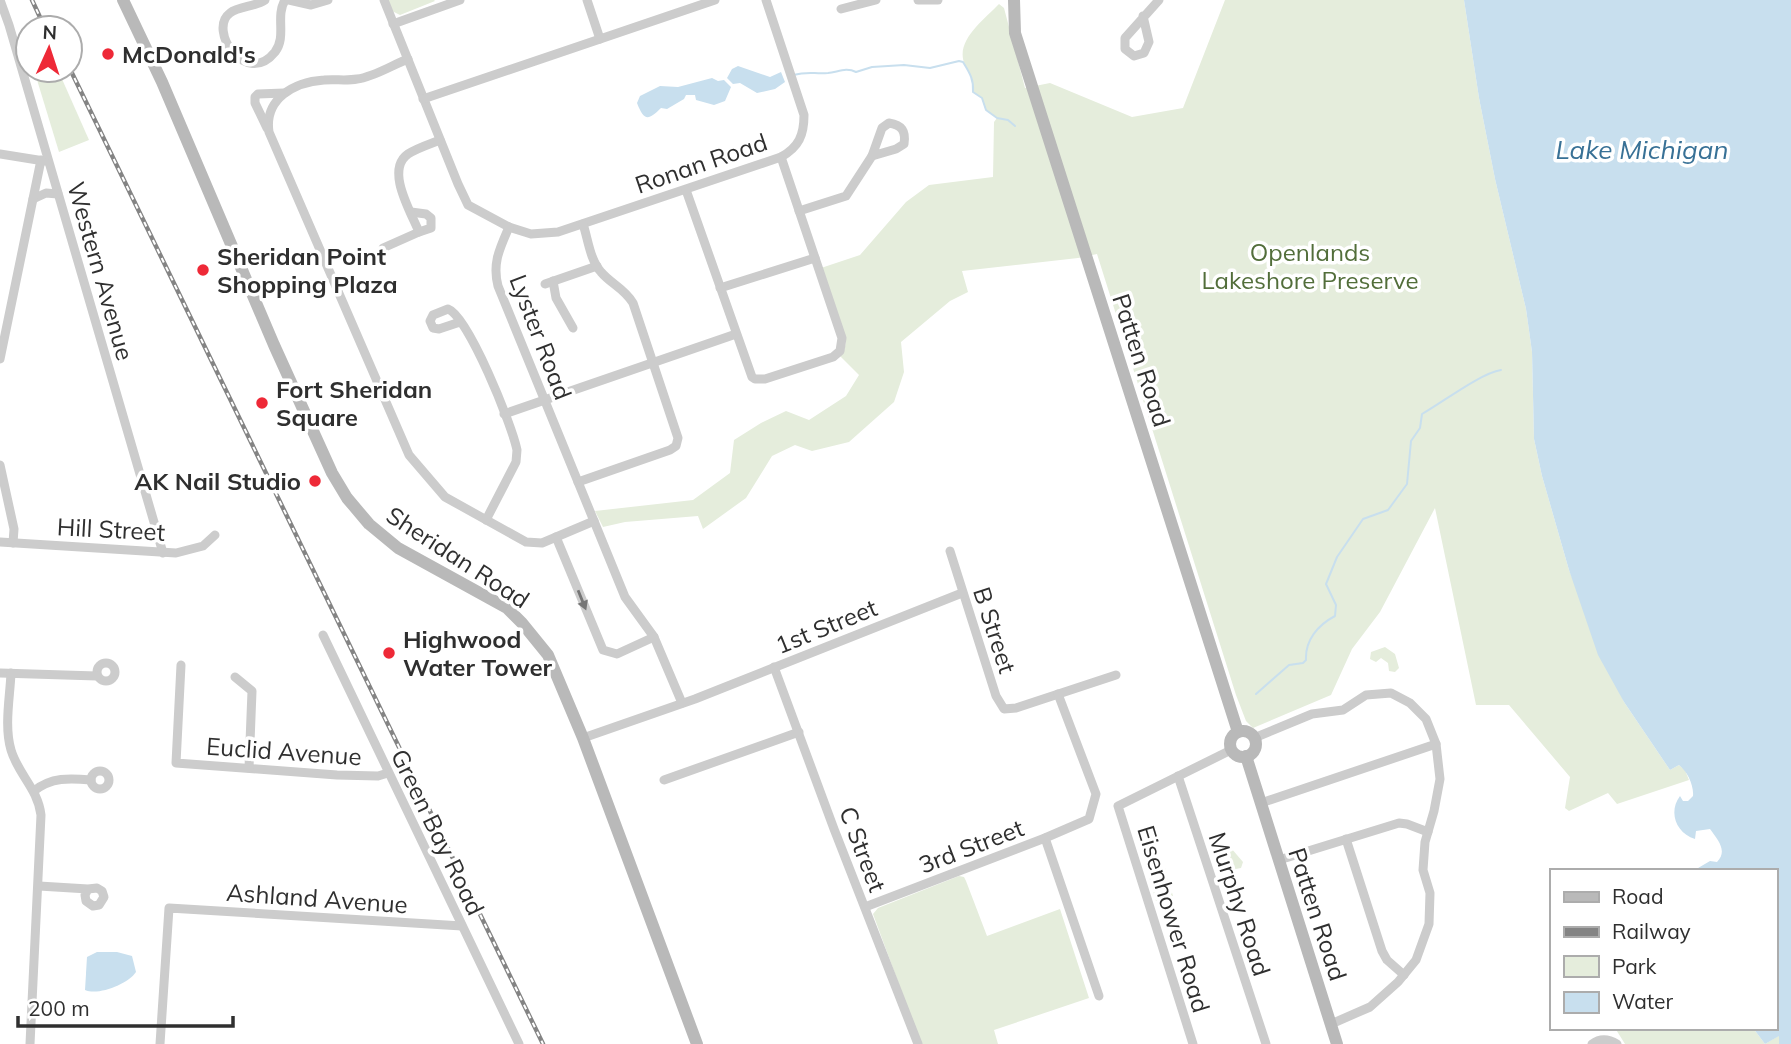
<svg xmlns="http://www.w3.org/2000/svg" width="1791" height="1044" font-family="Mulish,sans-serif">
<rect width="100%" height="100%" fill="#fff"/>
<g fill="#e5eddc">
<path d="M 388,0 L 434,0 L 435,1 L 400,15 L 392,11 Z"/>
<path d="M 1225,0 L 1464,0 L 1479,98 L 1495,179 L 1526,309 L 1532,352 L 1534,439 L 1542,476 L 1569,570 L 1624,702 L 1670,770 L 1679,765 L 1685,770 L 1689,780 L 1617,804 L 1608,793 L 1569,811 L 1565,808 L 1570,777 L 1509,705 L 1476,705 L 1435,508 L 1380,612 L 1352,649 L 1331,695 L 1253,728 L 1246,721 L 1236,695 L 1097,254 L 1078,258 L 962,271 L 968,292 L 950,301 L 901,342 L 904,372 L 894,402 L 849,442 L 812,451 L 795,445 L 772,456 L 746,498 L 703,529 L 698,516 L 625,522 L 603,527 L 595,511 L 693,500 L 730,473 L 734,440 L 761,423 L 786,411 L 809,420 L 846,396 L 859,375 L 840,356 L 844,351 L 846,342 L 821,268 L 860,255 L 906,202 L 929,185 L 993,177 L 994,122 L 997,118 L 986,110 L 982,98 L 973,92 C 974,80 970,75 965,65 C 954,41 984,20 999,4 L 1004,8 L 1025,88 L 1050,83 L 1132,117 L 1183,108 Z"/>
<path d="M 34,70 L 58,70 L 89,140 L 59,152 Z"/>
<path d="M 1385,647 L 1395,654 L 1399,668 L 1395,672 L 1389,671 L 1388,663 L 1381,658 L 1376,662 L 1370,659 L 1371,652 Z"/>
<path d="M 1228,847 L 1231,848 L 1243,862 L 1241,868 L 1230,870 L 1221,857 L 1221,851 Z"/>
<path d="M 1165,868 L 1173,896 L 1156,901 L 1148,873 Z"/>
<path d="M 959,876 L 964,877 L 966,881 L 987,936 L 1060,909 L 1089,998 L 994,1030 L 998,1044 L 921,1044 L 873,914 L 878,908 Z"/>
<path d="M 1615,1028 L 1753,1028 L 1765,1044 L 1780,1035 L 1780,1044 L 1625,1044 Z"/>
</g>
<g fill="#c8dfee">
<path d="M 1464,0 L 1791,0 L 1791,1044 L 1779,1044 L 1779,1036 L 1765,1044 L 1753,1028 L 1775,1028 L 1775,871 L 1693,871 L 1710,861 L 1717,862 C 1728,851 1718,840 1710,829 L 1696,831 L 1695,839 C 1676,833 1668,812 1680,796 L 1683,801 L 1688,801 L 1693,796 C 1694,785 1687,771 1679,765 L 1670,770 L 1624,702 L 1598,655 L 1569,570 L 1542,476 L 1534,439 L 1532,352 L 1526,309 L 1495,179 L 1479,98 Z"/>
<path d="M 738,66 L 770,77 L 781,72 L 785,82 L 775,89 L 757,93 L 740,83 L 733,84 L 727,78 L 732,69 Z"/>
<path d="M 712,78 L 718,81 L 724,80 L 731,87 L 725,101 L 714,105 L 696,100 L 695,95 L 686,95 L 684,99 L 667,109 L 661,108 C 648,121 644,121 637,103 L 640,96 L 660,86 L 678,87 Z"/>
<path d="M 97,952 L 117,952 L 132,956 L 136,972 C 128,984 98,996 85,990 L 87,957 Z"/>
</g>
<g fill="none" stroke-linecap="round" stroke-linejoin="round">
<g stroke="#c8dfee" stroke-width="2">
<path d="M 793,75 C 809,71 813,74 828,73 C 838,72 846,67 856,72 L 872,67 L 904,65 L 930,68 L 959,61 L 963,62 C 969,72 974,79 973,92 L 982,98 L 986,110 L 997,118 L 1008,120 L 1015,126"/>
<path d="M 1256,694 L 1289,665 L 1303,663 L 1306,660 C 1305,640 1318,625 1335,616 L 1336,605 L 1326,584 L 1337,557 L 1363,519 L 1388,510 L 1407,484 L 1411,441 L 1420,428 L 1422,414 C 1443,402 1481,373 1501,370"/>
</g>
<g stroke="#ccc" stroke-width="9">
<path d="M 0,0 L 9,25 L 163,553"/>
<path d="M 265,0 C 255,7 239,6 230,13 C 207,30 246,88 275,52 C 287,36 275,17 285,0"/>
<path d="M 289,0 L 311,5 L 328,0"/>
<path d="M 384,0 L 458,184 L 468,205 L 509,227 L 531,234 L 558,232 L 781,157 C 799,147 804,135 804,115 L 766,0"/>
<path d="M 587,0 L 600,39"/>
<path d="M 918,0 L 938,0"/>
<path d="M 841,9 L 876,0"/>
<path d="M 1143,16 L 1149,42 L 1144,53 L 1134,56 L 1125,49 L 1125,38 L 1159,0"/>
<path d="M 393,24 L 460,0"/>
<path d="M 408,59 C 392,65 374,77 357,79 C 347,81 335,79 324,80 C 294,82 264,99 269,132 L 409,455 L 445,497 L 526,542 L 542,543 L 594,521"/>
<path d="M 423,99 L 715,0"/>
<path d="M 889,123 C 902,125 906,131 904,144 L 896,149 L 872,156 L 882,128 Z"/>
<path d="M 267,128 L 255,103 L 255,97 L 258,94 L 284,93"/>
<path d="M 0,154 L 44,161"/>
<path d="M 686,190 L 752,377 L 755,379 L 765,379 L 833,357 L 840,351 L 842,338 L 781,157"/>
<path d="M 33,199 L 46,193 L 58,194"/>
<path d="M 799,211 L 846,196 L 872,156"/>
<path d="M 411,212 L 426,214 L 431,218 L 431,228 L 419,232"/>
<path d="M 509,227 C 500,248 492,263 498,286 L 625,597 L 654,637 L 682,703"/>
<path d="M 383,248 L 419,232 C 411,212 385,170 408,154 C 417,148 430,144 440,140"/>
<path d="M 553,281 L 556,298 L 573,328"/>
<path d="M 545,284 L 597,266"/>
<path d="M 720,288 L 815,258"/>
<path d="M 460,322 L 439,329 L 433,328 L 430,321 L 433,315 L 448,309 C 468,316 512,425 517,450 L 516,462 L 486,520"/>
<path d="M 0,359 L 41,160"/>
<path d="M 504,414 L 736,334"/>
<path d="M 0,465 L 14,529 L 13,543"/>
<path d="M 578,482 L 670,450 L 676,446 L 678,438 L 633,303 C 624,288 611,284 601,272 C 590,260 588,239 583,224"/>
<path d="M 556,537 L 603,650 L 617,654 L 654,637"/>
<path d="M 0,542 L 176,553 L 203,546 L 215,535"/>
<path d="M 950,551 L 996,696 L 1004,709 L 1016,708 L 1116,675"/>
<path d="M 323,635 L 519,1044"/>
<circle cx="106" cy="672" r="9"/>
<path d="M 181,665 L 176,763 L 337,775 L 378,776 L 388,773"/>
<path d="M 774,667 L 834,829 L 918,1044"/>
<path d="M 0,673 L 97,676"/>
<path d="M 11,673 C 10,697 4,726 11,750 C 18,774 38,789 41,815 L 30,1044"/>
<path d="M 235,677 L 252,691 L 249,768"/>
<path d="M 583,738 L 695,699 L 962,593"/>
<path d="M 1254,738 L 1312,714 L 1343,710 L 1366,695 L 1391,693 L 1410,703 L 1426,719 L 1436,744 L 1440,779 L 1434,811 L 1425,842 L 1423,870 L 1430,893 L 1429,924 L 1416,960 L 1398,982 L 1370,1007 L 1331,1024"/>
<circle cx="100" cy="780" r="9"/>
<path d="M 1178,776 L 1266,1044"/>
<path d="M 664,780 L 799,732"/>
<path d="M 34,791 C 51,777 70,778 91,780"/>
<path d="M 1261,803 L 1436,744"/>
<path d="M 1045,838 L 1099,996"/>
<path d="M 1346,839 L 1382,951 L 1387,960 L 1404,975"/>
<path d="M 1279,860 L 1399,823 L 1407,824 L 1428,832"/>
<path d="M 39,886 L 88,889 L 97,888 L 102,891 L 104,897 L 99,905 L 93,906 L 86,901 L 85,895 L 88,889"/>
<path d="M 865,907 L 1045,838 L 1089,819 L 1096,794 L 1058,694"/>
<path d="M 160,1044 L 169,908 L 462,926"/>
<path d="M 1193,1044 L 1118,806 L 1231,750"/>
<path d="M 1592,1044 C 1600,1038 1609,1039 1617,1044"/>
</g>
<g stroke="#b9b9b9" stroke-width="12">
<path d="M 123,0 L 162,82 L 274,345 L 332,473 L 347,498 L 369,524 L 398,548 L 507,608 L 522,623 L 548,655 L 583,738 L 697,1044"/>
<path d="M 1014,0 L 1015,33 L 1238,732"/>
<circle cx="1243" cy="744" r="13"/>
<path d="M 1246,756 L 1337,1044"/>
</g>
<g stroke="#848484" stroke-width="4.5">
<g id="rail">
<path d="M 32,0 L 45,28"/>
<path d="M 70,69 L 543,1044"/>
</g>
</g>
<use href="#rail" stroke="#fff" stroke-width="2" stroke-dasharray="5" stroke-linecap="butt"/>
</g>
<defs><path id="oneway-solid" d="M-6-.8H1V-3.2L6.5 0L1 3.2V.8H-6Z" transform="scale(1.75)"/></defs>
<use fill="#767676" href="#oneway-solid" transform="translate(582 600) rotate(68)"/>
<g fill="#ee2937" stroke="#fff" stroke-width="2.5">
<circle cx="108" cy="54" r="7"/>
<circle cx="203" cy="270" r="7"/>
<circle cx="262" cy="403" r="7"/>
<circle cx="315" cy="481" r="7"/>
<circle cx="389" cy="653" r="7"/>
</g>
<g text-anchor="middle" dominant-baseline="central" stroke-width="7" stroke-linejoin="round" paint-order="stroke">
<g font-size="24" font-weight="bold" fill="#2f2f2f" stroke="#fff" text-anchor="start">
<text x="122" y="54">McDonald's</text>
<text x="217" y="256">Sheridan Point<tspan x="217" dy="28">Shopping Plaza</tspan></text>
<text x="276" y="389">Fort Sheridan<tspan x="276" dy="28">Square</tspan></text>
<text x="301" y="481" text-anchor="end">AK Nail Studio</text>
<text x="403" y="639">Highwood<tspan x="403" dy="28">Water Tower</tspan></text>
</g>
<g font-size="24" fill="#2f2f2f" stroke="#fff">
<text transform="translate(701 163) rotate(-19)">Ronan Road</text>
<text transform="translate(101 271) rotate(74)">Western Avenue</text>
<text transform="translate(541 337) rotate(69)">Lyster Road</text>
<text transform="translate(1142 360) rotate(72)">Patten Road</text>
<text transform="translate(111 529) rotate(3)">Hill Street</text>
<text transform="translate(458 557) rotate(33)">Sheridan Road</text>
<text transform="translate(826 626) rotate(-22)">1st Street</text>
<text transform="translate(995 630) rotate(72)">B Street</text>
<text transform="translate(284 751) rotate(4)">Euclid Avenue</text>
<text transform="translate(438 832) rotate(64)">Green Bay Road</text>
<text transform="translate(971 846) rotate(-21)">3rd Street</text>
<text transform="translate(863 849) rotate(69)">C Street</text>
<text transform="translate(317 898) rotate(4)">Ashland Avenue</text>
<text transform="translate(1240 904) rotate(72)">Murphy Road</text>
<text transform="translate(1318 914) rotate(72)">Patten Road</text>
<text transform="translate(1174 919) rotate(73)">Eisenhower Road</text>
</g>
<g font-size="24" fill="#526e3a" stroke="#fff">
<text x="1310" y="252">Openlands<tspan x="1310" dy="28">Lakeshore Preserve</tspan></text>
</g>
<g font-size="26" font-style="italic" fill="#387196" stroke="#fff">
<text x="1642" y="149">Lake Michigan</text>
</g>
</g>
<rect x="1550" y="869" width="228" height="161" fill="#ffffff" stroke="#acacac" stroke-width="2"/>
<rect x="1564" y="892" width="35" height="10" fill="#b9b9b9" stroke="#acacac" stroke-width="2"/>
<text x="1612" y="904" font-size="21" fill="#2f2f2f">Road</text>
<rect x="1564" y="927" width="35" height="10" fill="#848484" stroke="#acacac" stroke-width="2"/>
<text x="1612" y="939" font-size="21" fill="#2f2f2f">Railway</text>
<rect x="1564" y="956" width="35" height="21" fill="#e5eddc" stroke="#acacac" stroke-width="2"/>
<text x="1612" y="974" font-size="21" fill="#2f2f2f">Park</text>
<rect x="1564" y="992" width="35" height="21" fill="#c8dfee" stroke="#acacac" stroke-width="2"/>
<text x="1612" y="1009" font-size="21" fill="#2f2f2f">Water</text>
<g transform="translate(49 49) rotate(3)"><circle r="33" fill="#ffffff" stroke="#acacac" stroke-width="2"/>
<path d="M0-5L12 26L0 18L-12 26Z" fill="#ee2937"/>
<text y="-10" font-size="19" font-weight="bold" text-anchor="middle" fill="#2f2f2f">N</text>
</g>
<path d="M18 1016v10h215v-10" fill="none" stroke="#2f2f2f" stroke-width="3.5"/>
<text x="28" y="1016" font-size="21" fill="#2f2f2f" stroke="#ffffff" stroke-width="5" paint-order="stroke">200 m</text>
</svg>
